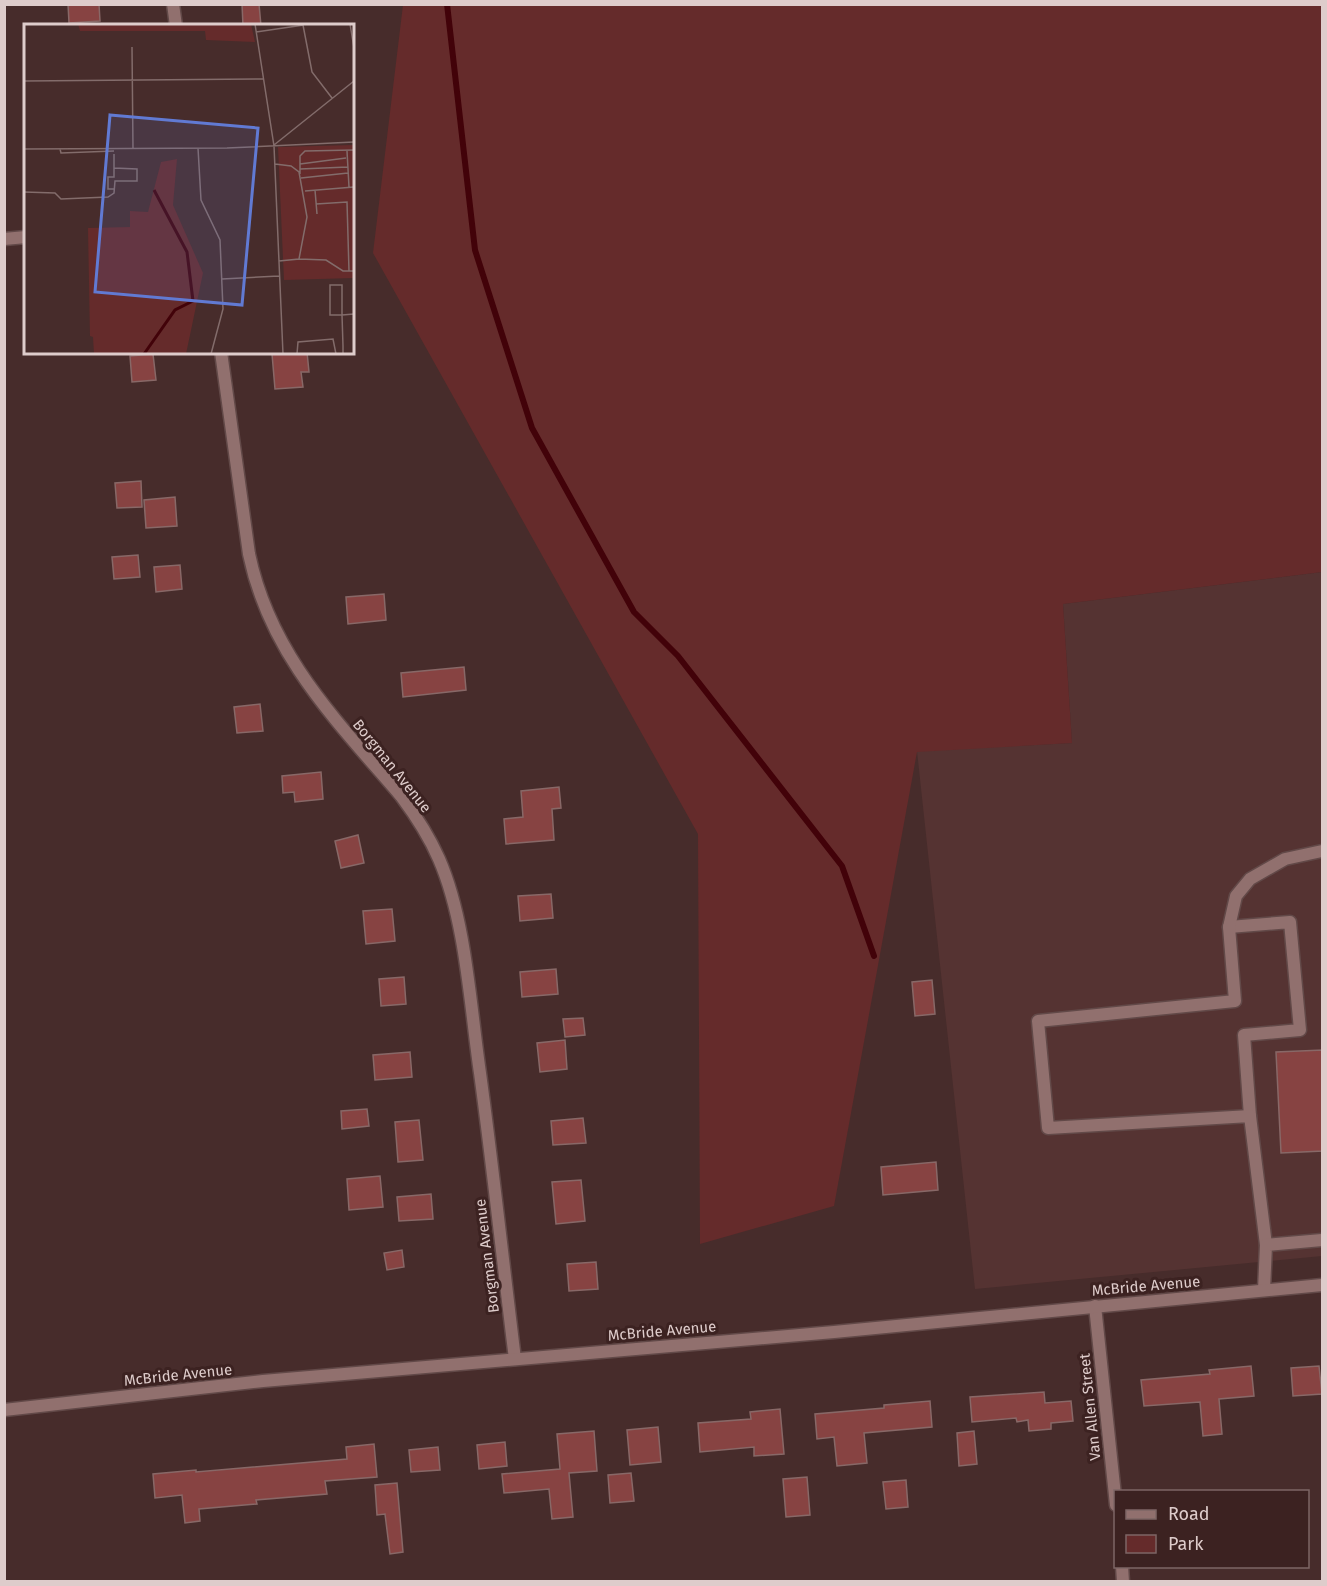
<svg xmlns="http://www.w3.org/2000/svg" width="1327" height="1586" font-family="'Fira Sans',sans-serif">
<rect width="100%" height="100%" fill="#472c2b"/>
<path fill="#553332" d="M 1322,572 L 1322,1256 L 975,1289 L 917,751 L 1072,743 L 1063,604 Z"/>
<path fill="#652b2b" d="M 403,5 L 1322,5 L 1322,572 L 1063,604 L 1072,743 L 917,752 L 834,1206 L 700,1244 L 698,834 L 373,253 Z"/>
<g fill="none" stroke-linecap="round" stroke-linejoin="round">
<path stroke="#420209" stroke-width="6" d="M 447,4 L 475,250 L 532,428 L 634,612 L 678,656 L 842,866 L 874,956"/>
</g>
<g fill="#874342" stroke="#886867" stroke-width="1.5">
<path d="M 68,4 L 99,4 L 100,21 L 69,23 Z"/>
<path d="M 242,4 L 259,4 L 261,26 L 243,26 Z"/>
<path d="M 287,352 L 307,352 L 309,372 L 301,372 L 303,387 L 275,389 L 272,354 Z"/>
<path d="M 153,354 L 156,380 L 132,382 L 130,356 Z"/>
<path d="M 141,481 L 142,507 L 117,508 L 115,483 Z"/>
<path d="M 175,497 L 177,526 L 146,528 L 144,500 Z"/>
<path d="M 138,555 L 140,577 L 114,579 L 112,557 Z"/>
<path d="M 180,565 L 182,589 L 156,592 L 154,567 Z"/>
<path d="M 384,594 L 386,620 L 348,624 L 346,597 Z"/>
<path d="M 464,667 L 466,690 L 403,697 L 401,673 Z"/>
<path d="M 260,704 L 263,731 L 237,733 L 234,707 Z"/>
<path d="M 321,772 L 323,799 L 295,802 L 294,792 L 283,793 L 282,776 Z"/>
<path d="M 559,787 L 561,808 L 552,809 L 554,840 L 506,844 L 504,819 L 523,817 L 521,791 Z"/>
<path d="M 358,835 L 364,863 L 341,868 L 335,841 Z"/>
<path d="M 551,894 L 553,918 L 520,921 L 518,896 Z"/>
<path d="M 392,909 L 395,941 L 366,944 L 363,911 Z"/>
<path d="M 556,969 L 558,994 L 522,997 L 520,972 Z"/>
<path d="M 404,977 L 406,1004 L 381,1006 L 379,979 Z"/>
<path d="M 932,980 L 935,1014 L 915,1016 L 912,982 Z"/>
<path d="M 583,1018 L 585,1035 L 565,1037 L 563,1019 Z"/>
<path d="M 565,1040 L 567,1069 L 540,1072 L 537,1043 Z"/>
<path d="M 1323,1050 L 1323,1151 L 1281,1153 L 1276,1052 Z"/>
<path d="M 410,1052 L 412,1077 L 375,1080 L 373,1055 Z"/>
<path d="M 367,1109 L 369,1126 L 342,1129 L 341,1111 Z"/>
<path d="M 583,1118 L 586,1143 L 553,1145 L 551,1121 Z"/>
<path d="M 419,1120 L 423,1160 L 398,1162 L 395,1122 Z"/>
<path d="M 936,1162 L 938,1190 L 883,1195 L 881,1167 Z"/>
<path d="M 380,1176 L 383,1207 L 349,1210 L 347,1179 Z"/>
<path d="M 581,1180 L 585,1221 L 556,1224 L 552,1182 Z"/>
<path d="M 431,1194 L 433,1219 L 399,1221 L 397,1197 Z"/>
<path d="M 402,1250 L 404,1267 L 387,1270 L 384,1253 Z"/>
<path d="M 596,1262 L 598,1289 L 569,1291 L 567,1264 Z"/>
<path d="M 1251,1366 L 1254,1396 L 1219,1399 L 1222,1434 L 1203,1436 L 1200,1402 L 1144,1406 L 1141,1380 L 1210,1374 L 1209,1370 Z"/>
<path d="M 1319,1366 L 1322,1394 L 1293,1396 L 1291,1368 Z"/>
<path d="M 1044,1392 L 1045,1403 L 1071,1401 L 1073,1421 L 1051,1423 L 1051,1429 L 1029,1431 L 1028,1420 L 1017,1422 L 1016,1418 L 972,1422 L 970,1397 Z"/>
<path d="M 930,1401 L 932,1427 L 864,1433 L 867,1463 L 837,1466 L 834,1437 L 817,1439 L 815,1414 L 884,1408 L 884,1405 Z"/>
<path d="M 780,1409 L 784,1454 L 754,1456 L 754,1447 L 700,1452 L 698,1423 L 751,1419 L 750,1412 Z"/>
<path d="M 658,1427 L 661,1462 L 630,1465 L 627,1430 Z"/>
<path d="M 594,1431 L 597,1471 L 569,1473 L 573,1517 L 552,1519 L 549,1489 L 504,1493 L 502,1474 L 560,1469 L 557,1434 Z"/>
<path d="M 974,1431 L 977,1464 L 959,1466 L 957,1433 Z"/>
<path d="M 505,1442 L 507,1466 L 479,1469 L 477,1445 Z"/>
<path d="M 374,1444 L 377,1477 L 325,1481 L 327,1494 L 256,1500 L 257,1504 L 199,1509 L 200,1521 L 185,1523 L 182,1495 L 155,1498 L 153,1474 L 196,1470 L 196,1472 L 347,1459 L 346,1447 Z"/>
<path d="M 438,1447 L 440,1470 L 411,1472 L 409,1450 Z"/>
<path d="M 631,1473 L 634,1501 L 610,1503 L 608,1475 Z"/>
<path d="M 807,1477 L 810,1515 L 786,1517 L 783,1479 Z"/>
<path d="M 906,1480 L 908,1507 L 886,1509 L 883,1482 Z"/>
<path d="M 397,1483 L 403,1552 L 390,1554 L 385,1514 L 377,1515 L 375,1485 Z"/>
</g>
<g fill="none" stroke-linecap="round" stroke-linejoin="round">
<g stroke="#624948" stroke-width="15">
<g id="service">
<path d="M 1229,927 L 1290,922 L 1300,1030 L 1244,1035 L 1250,1116"/>
<path d="M 1266,1245 L 1250,1116 L 1048,1128 L 1038,1021 L 1235,1001 L 1229,927 L 1236,896 L 1250,879 L 1285,859 L 1322,851"/>
<path d="M 1264,1290 L 1266,1245 L 1322,1240"/>
</g>
</g>
<g stroke="#624948" stroke-width="15">
<g id="minor">
<path d="M 173,4 L 176,26"/>
<path d="M 4,239 L 26,237"/>
<path d="M 221,352 L 249,554 C 270,655 337,721 401,796 C 416,816 429,836 439,859 C 466,921 470,1005 480,1073 C 493,1168 503,1263 515,1359"/>
<path d="M 1095,1306 L 1116,1505"/>
<path d="M 4,1410 L 263,1381 L 834,1332 L 1322,1285"/>
<path d="M 1122,1566 L 1123,1582"/>
</g>
</g>
<use href="#service" stroke="#91706e" stroke-width="12"/>
<use href="#minor" stroke="#91706e" stroke-width="12"/>
</g>
<g text-anchor="middle" dominant-baseline="central" stroke-width="6" stroke-linejoin="round" paint-order="stroke">
<g font-size="15" fill="#decccb" stroke="#3c2221">
<text transform="translate(392 766) rotate(51)">Borgman Avenue</text>
<text transform="translate(487 1256) rotate(-97)">Borgman Avenue</text>
<text transform="translate(1146 1286) rotate(-5)">McBride Avenue</text>
<text transform="translate(662 1331) rotate(-5)">McBride Avenue</text>
<text transform="translate(178 1375) rotate(-6)">McBride Avenue</text>
<text transform="translate(1090 1407) rotate(-96)">Van Allen Street</text>
</g>
</g>
<g transform="translate(24 24)">
<rect width="330" height="330" fill="#472c2b"/>
<path d="M 54,0 L 227,0 L 231,18 L 182,16 L 181,7 L 56,7 ZM 330,121 L 330,254 L 260,256 L 254,123 ZM 153,135 L 149,181 L 179,249 L 162,330 L 70,330 L 69,313 L 66,312 L 64,204 L 106,203 L 106,187 L 124,188 L 137,138 Z" fill="#652b2b"/>
<path fill="none" stroke="#420209" stroke-width="3" d="M 120,330 L 151,286 L 169,277 L 163,228 L 130,166"/>
<path fill="none" stroke="#836c6b" stroke-width="1.5" d="M 231,0 L 250,122 L 259,330M 326,0 L 330,24M 279,1 L 288,48 L 308,74M 232,8 L 280,1M 108,23 L 109,125M 0,57 L 239,55M 250,121 L 330,57M 174,124 L 177,176 L 196,216 L 199,285 L 187,330M 0,125 L 203,124 L 330,118M 36,125 L 37,129 L 90,127M 323,127 L 325,163M 251,140 L 267,142 L 275,148 L 283,193 L 275,235 L 255,237M 276,140 L 322,134M 90,144 L 90,153 L 84,153 L 84,165 L 91,165M 276,145 L 324,143M 276,150 L 276,132 L 281,127 L 330,126M 277,154 L 324,149M 291,166 L 293,190M 281,167 L 330,163M 0,168 L 31,169 L 37,175 L 84,173 L 90,169 L 91,157 L 113,157 L 113,145 L 90,144 L 90,130M 292,180 L 323,178 L 325,247M 275,235 L 302,236 L 319,247 L 330,247M 198,255 L 255,252M 273,330 L 274,318 L 309,315 L 312,330M 319,330 L 319,322 L 318,291 L 318,261 L 306,261 L 306,291 L 318,291 L 330,290"/>
<path fill="#617ad3" fill-opacity="0.15" stroke="#617ad3" stroke-width="3" d="M 86,91 L 234,104 L 218,281 L 71,268 Z"/>
<rect width="330" height="330" fill="none" stroke="#decccb" stroke-width="3"/>
</g>
<rect width="1327" height="1586" fill="none" stroke="#decccb" stroke-width="12"/>
<rect x="1114" y="1490" width="195" height="78" fill="#3c2221" stroke="#7d6665" stroke-width="1.5"/>
<rect x="1126" y="1510" width="30" height="9" fill="#91706e" stroke="#7d6665" stroke-width="1.5"/>
<text x="1168" y="1520" font-size="18" fill="#decccb">Road</text>
<rect x="1126" y="1535" width="30" height="18" fill="#652b2b" stroke="#7d6665" stroke-width="1.5"/>
<text x="1168" y="1550" font-size="18" fill="#decccb">Park</text>
</svg>
